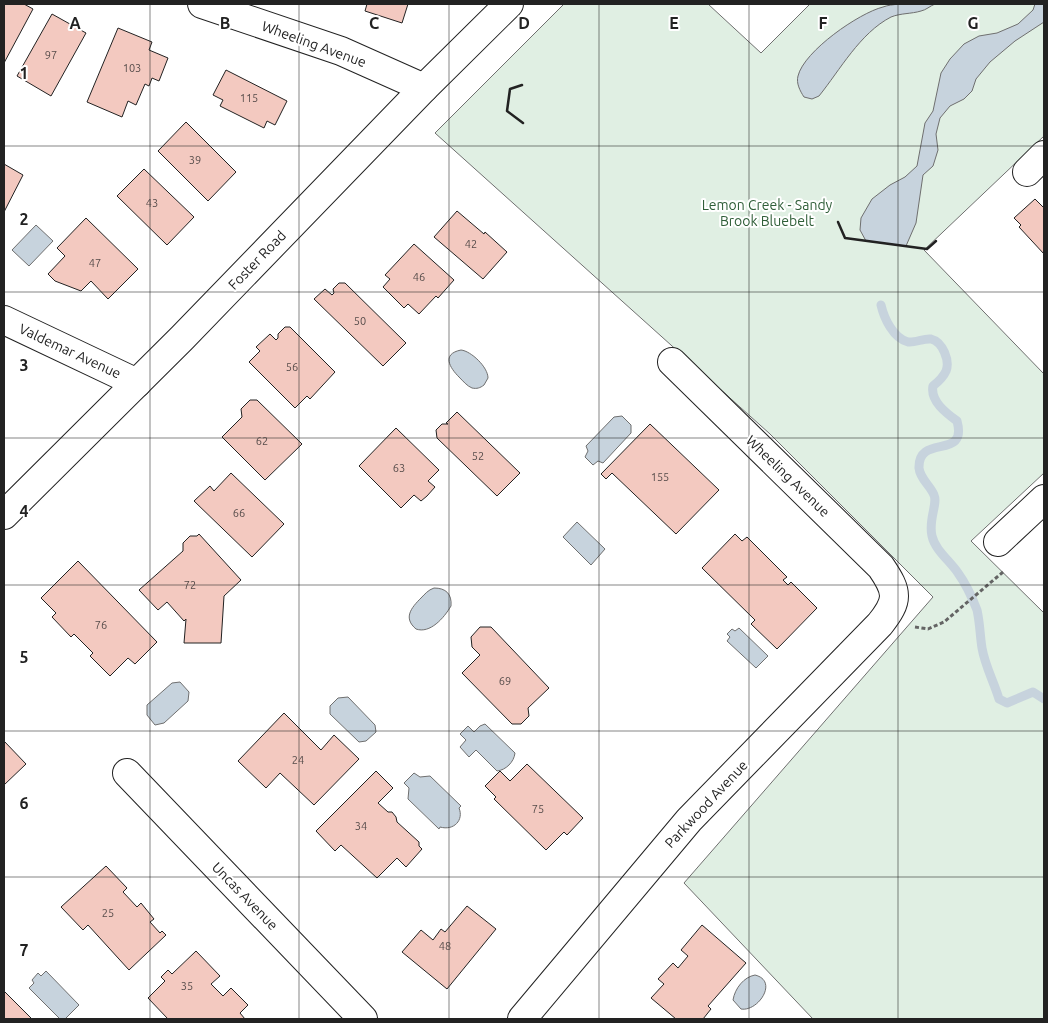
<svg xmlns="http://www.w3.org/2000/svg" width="1048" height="1023" font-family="Ubuntu,sans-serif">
<rect width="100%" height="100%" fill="#fff"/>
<path fill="#e0efe3" stroke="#6f6f6f" d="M 564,4 L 708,4 L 761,53 L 810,4 L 1044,4 L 1044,136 L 924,250 L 1044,374 L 1044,473 L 971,541 L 1044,613 L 1044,1019 L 813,1019 L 684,883 L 933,597 L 770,434 L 435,133 Z"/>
<g fill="#c7d3dd" stroke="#6f6f6f">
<path d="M 898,4 L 935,4 C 930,6 926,10 921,11 C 911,14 901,13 891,17 C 860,33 840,70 819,96 L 812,99 L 804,97 C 800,91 796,83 798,76 C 804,51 859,13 883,7 C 888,5 893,5 898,4 Z"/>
<path d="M 1035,4 L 1044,4 L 1044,22 L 1015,41 L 990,62 L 976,79 L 972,91 L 964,99 L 950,106 L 940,118 L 936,134 L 938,150 L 933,166 L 923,175 L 916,223 L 906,246 L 866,241 L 860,230 L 861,218 L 872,199 L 890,185 L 905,177 L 917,166 L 925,123 L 933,111 L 941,73 L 950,59 L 964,44 L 979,36 L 997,33 L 1018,24 L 1033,10 Z"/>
<path d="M 36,225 L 53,241 L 29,266 L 12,250 Z"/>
<path d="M 461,350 C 471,351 488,367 488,378 L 484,385 C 480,388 477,389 472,388 C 467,386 463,381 459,377 C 450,368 441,354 461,350 Z"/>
<path d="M 622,416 L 631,425 L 631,433 L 603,463 L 598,461 L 593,465 L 585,457 L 588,451 L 586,446 L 614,417 Z"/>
<path d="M 577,522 L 605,549 L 591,565 L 563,537 Z"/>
<path d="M 434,588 C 446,588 452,594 451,606 C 444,618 430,634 416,629 C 403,618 411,608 421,598 C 425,594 428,590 434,588 Z"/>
<path d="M 739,628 L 768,656 L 756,668 L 727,641 L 730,637 L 727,634 L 732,629 L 735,631 Z"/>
<path d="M 180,682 L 189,692 L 188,701 L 164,723 L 155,725 L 147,715 L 147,705 L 172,683 Z"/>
<path d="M 348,697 L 375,725 L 376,732 L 366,741 L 359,742 L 330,714 L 330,706 L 338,698 Z"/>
<path d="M 485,724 L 515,753 C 514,762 506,770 497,771 L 476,750 L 469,757 L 460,747 L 466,740 L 460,734 L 468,726 L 474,732 L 480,726 Z"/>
<path d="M 414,773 L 420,777 L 430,776 L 461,806 L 459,808 C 464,820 454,831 440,827 L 439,829 L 408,799 L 409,788 L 404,783 Z"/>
<path d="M 46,971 L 79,1005 L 65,1019 L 60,1019 L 29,988 L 34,983 L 32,980 L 38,973 L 41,976 Z"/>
<path d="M 755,975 C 779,981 758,1012 741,1009 L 733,1000 C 735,988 744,977 755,975 Z"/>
</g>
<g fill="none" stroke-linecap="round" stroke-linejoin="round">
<path stroke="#c7d3dd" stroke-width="9" d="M 881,305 C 884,318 893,338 908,342 C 915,343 924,338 931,339 C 943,342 950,361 946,371 C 943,378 938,382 933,386 C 930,401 946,413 957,421 C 968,461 918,433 919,468 C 920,479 930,485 934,495 C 938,504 928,520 932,536 C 935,550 950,561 958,573 C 966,584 972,597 977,610 C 980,623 980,636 982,648 C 985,666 994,682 999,699 L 1007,703 L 1033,692 L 1044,699"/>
</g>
<g fill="#f3c9c0" stroke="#222">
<path d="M 4,4 L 24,4 L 33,9 L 4,63 Z"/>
<path d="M 367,4 L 408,4 L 402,23 L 365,11 Z"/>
<path d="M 52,14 L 86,33 L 51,96 L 17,76 Z"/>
<path d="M 118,28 L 152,42 L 149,50 L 168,58 L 159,81 L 152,78 L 149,86 L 145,84 L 136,105 L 128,101 L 122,117 L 87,102 Z"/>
<path d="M 226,70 L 287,101 L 275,125 L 267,121 L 264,128 L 220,106 L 223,100 L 213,95 Z"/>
<path d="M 186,122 L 236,172 L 208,201 L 158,151 Z"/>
<path d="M 4,164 L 23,175 L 4,212 Z"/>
<path d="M 144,169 L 194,217 L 167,245 L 117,196 Z"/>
<path d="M 1035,199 L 1044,208 L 1044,254 L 1019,227 L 1021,225 L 1014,218 Z"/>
<path d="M 457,211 L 484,234 L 485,232 L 507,252 L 483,279 L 434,237 Z"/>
<path d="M 86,218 L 138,269 L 108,299 L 91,281 L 81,291 L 55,281 L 48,274 L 65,256 L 57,248 Z"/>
<path d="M 414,244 L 454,280 L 438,298 L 436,296 L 419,314 L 408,304 L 404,308 L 383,287 L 390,279 L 385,275 Z"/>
<path d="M 339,283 L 345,283 L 406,343 L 383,366 L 314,299 L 325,289 L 332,295 L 334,293 L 333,289 Z"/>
<path d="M 285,327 L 290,327 L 335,372 L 310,399 L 307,396 L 295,408 L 249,362 L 260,351 L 256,347 L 270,334 L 276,340 L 278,338 L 278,334 Z"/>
<path d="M 250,400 L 257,400 L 302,444 L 265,480 L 222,437 L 242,417 L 241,409 Z"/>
<path d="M 457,412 L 520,473 L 497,496 L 437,438 L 436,430 L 442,424 L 448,424 L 446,423 Z"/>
<path d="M 650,424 L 719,490 L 676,534 L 612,473 L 606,479 L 601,474 Z"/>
<path d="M 396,428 L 439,470 L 428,481 L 435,487 L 427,496 L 421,501 L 414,495 L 401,508 L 359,466 Z"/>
<path d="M 231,473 L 284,524 L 252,557 L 194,501 L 210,486 L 214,491 Z"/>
<path d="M 199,534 L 241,580 L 224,596 L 221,643 L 184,643 L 186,619 L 184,621 L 167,602 L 158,610 L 139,590 L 183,551 L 183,543 L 190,536 L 197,536 Z"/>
<path d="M 735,534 L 742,541 L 747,537 L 787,577 L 783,580 L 788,585 L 791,582 L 817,608 L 777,649 L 751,624 L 755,620 L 702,568 Z"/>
<path d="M 78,561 L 157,642 L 135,664 L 128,658 L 110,676 L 90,656 L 93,653 L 74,634 L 71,637 L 52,617 L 56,613 L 41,598 Z"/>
<path d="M 480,627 L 491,627 L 549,688 L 528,708 L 529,716 L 521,724 L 512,724 L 462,673 L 480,655 L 472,647 L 471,637 Z"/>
<path d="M 284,713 L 321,750 L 334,735 L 359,759 L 314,805 L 280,773 L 266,788 L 238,761 Z"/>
<path d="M 4,741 L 26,764 L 4,785 Z"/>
<path d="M 527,764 L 583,818 L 567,835 L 564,832 L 546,850 L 494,799 L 496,797 L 485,786 L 500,771 L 510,781 Z"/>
<path d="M 376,771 L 393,788 L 378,803 L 388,812 L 392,812 L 396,817 L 397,822 L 419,842 L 419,846 L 422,849 L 406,867 L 397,858 L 377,878 L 341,845 L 335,851 L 316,831 Z"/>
<path d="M 106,866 L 127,888 L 123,892 L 137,907 L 141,903 L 154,919 L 150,922 L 160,933 L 162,931 L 166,935 L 129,970 L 88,925 L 83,930 L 61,907 Z"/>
<path d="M 467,906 L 496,929 L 447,989 L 402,952 L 421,930 L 433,940 L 441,929 L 445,932 Z"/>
<path d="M 702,925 L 746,963 L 708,1006 L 711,1009 L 703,1019 L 676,1019 L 651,998 L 664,984 L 658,979 L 673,963 L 678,968 L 688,956 L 681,950 Z"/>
<path d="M 196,951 L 220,976 L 211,984 L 223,996 L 231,988 L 248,1005 L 240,1013 L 245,1019 L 168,1019 L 148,998 L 165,981 L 161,977 L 168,970 L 172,974 Z"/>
<path d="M 4,991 L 32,1019 L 4,1019 Z"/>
</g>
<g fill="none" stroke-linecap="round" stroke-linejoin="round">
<g stroke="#222" stroke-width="30">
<g id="minor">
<path d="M 202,4 L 341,51 L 424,88"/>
<path d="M 1027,172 L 1044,155"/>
<path d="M 4,320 L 137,383"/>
<path d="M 998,542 L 1044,499"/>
<path d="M 127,773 L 363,1019"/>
<path d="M 522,1019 L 689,820 L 880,624 C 899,600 898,592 881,567 L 672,362"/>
</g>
</g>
<g stroke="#222" stroke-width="30">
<path id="tertiary" d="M 4,515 L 182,338 L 424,88 L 509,4"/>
</g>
<path stroke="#646464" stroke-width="3" stroke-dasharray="4 2.5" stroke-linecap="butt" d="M 915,627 L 928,629 L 944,622 L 1003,572"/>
<use href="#minor" stroke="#fff" stroke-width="28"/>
<use href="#tertiary" stroke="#fff" stroke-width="28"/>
<g stroke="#222" stroke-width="2.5">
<path d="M 522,85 L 510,89 L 507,111 L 523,123"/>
<path d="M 838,222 L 845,238 L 927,249 L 936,241"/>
</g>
</g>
<path fill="none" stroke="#222" stroke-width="1" stroke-opacity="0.55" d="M 150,4 L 150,1019M 299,4 L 299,1019M 449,4 L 449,1019M 599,4 L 599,1019M 749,4 L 749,1019M 898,4 L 898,1019M 4,146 L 1044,146M 4,292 L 1044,292M 4,438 L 1044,438M 4,585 L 1044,585M 4,731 L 1044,731M 4,877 L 1044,877"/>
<g text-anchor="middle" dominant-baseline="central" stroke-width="4" stroke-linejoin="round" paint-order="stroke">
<g font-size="11" fill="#564c4a">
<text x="51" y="55">97</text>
<text x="132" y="68">103</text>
<text x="249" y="98">115</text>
<text x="195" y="160">39</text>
<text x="152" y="203">43</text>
<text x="471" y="244">42</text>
<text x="95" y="263">47</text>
<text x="419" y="277">46</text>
<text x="360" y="321">50</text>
<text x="292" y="367">56</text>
<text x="262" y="441">62</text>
<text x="478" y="456">52</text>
<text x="399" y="468">63</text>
<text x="660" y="477">155</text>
<text x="239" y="513">66</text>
<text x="190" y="585">72</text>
<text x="101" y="625">76</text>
<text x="505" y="681">69</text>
<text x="298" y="760">24</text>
<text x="538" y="809">75</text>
<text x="361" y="826">34</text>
<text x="108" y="913">25</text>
<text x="445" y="946">48</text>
<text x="187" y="986">35</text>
</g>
<g font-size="14" fill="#222" stroke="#fff">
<text transform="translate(314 44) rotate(20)">Wheeling Avenue</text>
<text transform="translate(257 260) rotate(-46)">Foster Road</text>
<text transform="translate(70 351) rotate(25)">Valdemar Avenue</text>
<text transform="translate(788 476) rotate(44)">Wheeling Avenue</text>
<text transform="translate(706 804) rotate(-47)">Parkwood Avenue</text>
<text transform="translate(245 896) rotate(46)">Uncas Avenue</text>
</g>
<g font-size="14" fill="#2f5e38" stroke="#fff">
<text x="767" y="205">Lemon Creek - Sandy<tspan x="767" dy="16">Brook Bluebelt</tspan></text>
</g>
</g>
<g font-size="16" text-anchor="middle" font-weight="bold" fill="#222" stroke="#fff" stroke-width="4" stroke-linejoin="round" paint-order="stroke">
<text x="75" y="29">A</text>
<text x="225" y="29">B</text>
<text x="374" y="29">C</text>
<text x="524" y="29">D</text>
<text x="674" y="29">E</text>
<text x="823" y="29">F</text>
<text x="973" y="29">G</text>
<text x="24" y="79">1</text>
<text x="24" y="225">2</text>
<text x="24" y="371">3</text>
<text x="24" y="517">4</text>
<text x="24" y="663">5</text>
<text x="24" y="809">6</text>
<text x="24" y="956">7</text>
</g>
<rect width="1048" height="1023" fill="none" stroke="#222222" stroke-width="10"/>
</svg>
